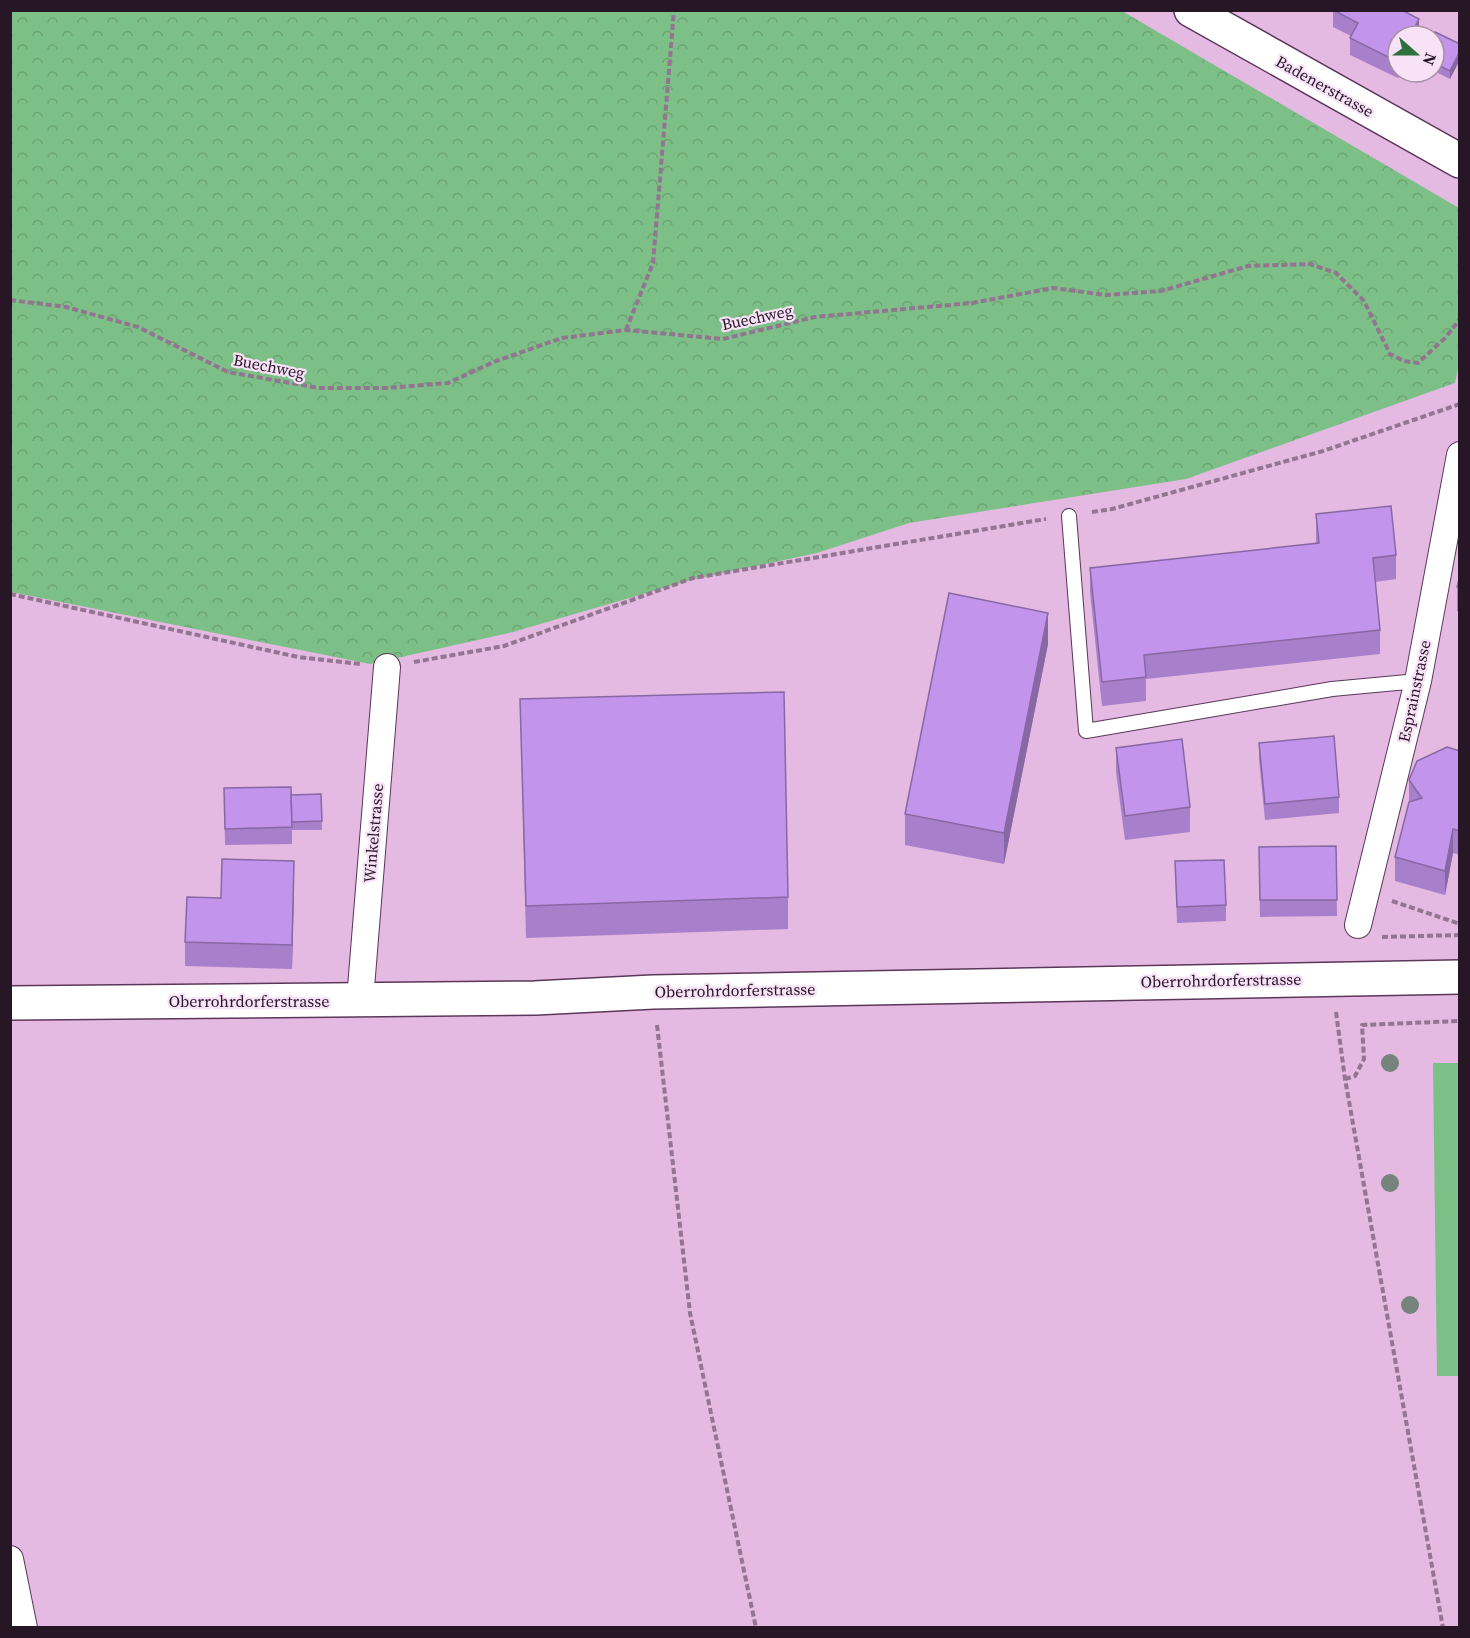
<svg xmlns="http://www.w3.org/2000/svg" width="1470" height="1638" font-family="'Source Serif 4',serif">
<defs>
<pattern id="forest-crowns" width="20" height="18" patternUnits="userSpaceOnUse" patternTransform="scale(1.5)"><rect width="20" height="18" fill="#7dc087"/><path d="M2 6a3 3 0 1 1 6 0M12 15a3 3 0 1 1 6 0" fill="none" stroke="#6ca474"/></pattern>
</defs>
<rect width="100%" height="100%" fill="#e4b9e2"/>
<path fill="url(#forest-crowns)" d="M 10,11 L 1122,11 L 1459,208 L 1460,358 L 1455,383 L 1186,479 L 909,523 L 817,553 L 691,580 L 513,632 L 370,664 L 11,592 Z"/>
<path fill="#7dc087" d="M 1433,1063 L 1459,1063 L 1459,1376 L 1437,1376 Z"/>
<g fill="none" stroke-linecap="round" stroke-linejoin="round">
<g stroke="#5b375a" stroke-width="16">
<path id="lane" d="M 1069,516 L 1086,731 L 1332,689 L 1418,681"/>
</g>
<g stroke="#5b375a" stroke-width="28">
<g id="street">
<path d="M 1358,925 L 1418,681 L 1460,455"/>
<path d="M 360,1000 L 387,667"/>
<path d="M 10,1559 L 24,1628"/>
</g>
</g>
<g stroke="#5b375a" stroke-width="36">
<g id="secondary">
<path d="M 1191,10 L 1460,161"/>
<path d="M 10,1003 L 535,998 L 653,992 L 1460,977"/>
</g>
</g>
<g stroke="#937491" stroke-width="4" stroke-dasharray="6 3" stroke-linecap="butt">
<path d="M 10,300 L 66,307 L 138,327 L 228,372 L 319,388 L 388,388 L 448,383 L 496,361 L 562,338 L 626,330 L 723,339 L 815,317 L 972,303 L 1053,288 L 1106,295 L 1161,291 L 1248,266 L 1310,264 L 1336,273 L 1364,301 L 1390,354 L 1404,361 L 1418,363 L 1446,337 L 1460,319"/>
<path d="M 626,330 L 653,263 L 674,10"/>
<path d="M 1092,512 L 1112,509 L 1323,451 L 1460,404"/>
<path d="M 10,594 L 298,657 L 360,664"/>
<path d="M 414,662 L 504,646 L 693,578 L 1046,519"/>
<path d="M 1392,901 L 1460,924"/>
<path d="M 1382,937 L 1460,935"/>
<path d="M 1336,1012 L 1345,1079 L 1443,1628"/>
<path d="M 657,1025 L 690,1313 L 756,1628"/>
<path d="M 1345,1079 L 1355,1076 L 1364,1059 L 1362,1025 L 1460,1021"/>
</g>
<use href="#lane" stroke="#fff" stroke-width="14"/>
<use href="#street" stroke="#fff" stroke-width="26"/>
<use href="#secondary" stroke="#fff" stroke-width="33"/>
</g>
<g fill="#76847c">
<circle cx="1390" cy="1063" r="9"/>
<circle cx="1390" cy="1183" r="9"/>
<circle cx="1410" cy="1305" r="9"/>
</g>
<g fill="#a87fca">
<path d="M 1333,10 L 1419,35 L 1419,36 L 1398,36 L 1398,72 L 1401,72 L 1398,78 L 1350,55 L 1350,38 L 1351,36 L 1333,27 Z"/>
<path d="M 1434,36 L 1460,44 L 1450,79 L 1434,71 Z"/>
<path d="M 1316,514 L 1396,555 L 1396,579 L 1375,582 L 1380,630 L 1380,654 L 1146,679 L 1146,701 L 1102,706 L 1090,592 L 1090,568 L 1316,544 Z"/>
<path d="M 1460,575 L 1460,613 L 1457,611 L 1457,587 Z"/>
<path d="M 1048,644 L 1004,864 L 905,845 L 905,814 Z"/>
<path d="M 520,699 L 788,897 L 788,929 L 526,938 Z"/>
<path d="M 1259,743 L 1339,797 L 1339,813 L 1265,820 L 1259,759 Z"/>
<path d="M 1116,748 L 1190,807 L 1190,832 L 1125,840 L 1116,772 Z"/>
<path d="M 1460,751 L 1460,855 L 1453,853 L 1445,895 L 1395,881 L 1395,857 L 1409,802 L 1409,780 Z"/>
<path d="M 224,788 L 291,795 L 321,794 L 322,830 L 292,830 L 292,844 L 225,845 Z"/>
<path d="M 1336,846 L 1337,916 L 1260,917 L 1259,847 Z"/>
<path d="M 1175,861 L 1226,905 L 1226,921 L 1177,923 Z"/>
<path d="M 294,885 L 292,969 L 185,966 L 185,942 L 221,898 Z"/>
</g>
<g fill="#8868a4">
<path d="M 1419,19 L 1419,36 L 1410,36 Z"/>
<path d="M 1460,51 L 1460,60 L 1450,79 L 1450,71 Z"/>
<path d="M 1398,61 L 1398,72 L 1401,72 L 1398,78 Z"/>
<path d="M 1048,613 L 1048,644 L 1004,864 L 1004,833 Z"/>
<path d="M 1453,829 L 1453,853 L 1445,895 L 1445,871 Z"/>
<path d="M 294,861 L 294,885 L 292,969 L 292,945 Z"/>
</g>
<g fill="#c394eb" stroke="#8868a4" stroke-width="1.5">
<path d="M 1333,10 L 1402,10 L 1419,19 L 1410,36 L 1398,36 L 1398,62 L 1350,38 L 1358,23 Z"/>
<path d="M 1435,32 L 1460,44 L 1460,51 L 1450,71 L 1434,63 L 1434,36 L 1433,36 Z"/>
<path d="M 1391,506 L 1396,555 L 1373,558 L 1380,630 L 1144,655 L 1146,677 L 1102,682 L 1090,568 L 1319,543 L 1316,514 Z"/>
<path d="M 1460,575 L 1460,589 L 1457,587 Z"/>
<path d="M 949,593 L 1048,613 L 1004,833 L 905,814 Z"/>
<path d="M 784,692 L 788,897 L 526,906 L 520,699 Z"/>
<path d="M 1334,736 L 1339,797 L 1265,804 L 1259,743 Z"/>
<path d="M 1182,739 L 1190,807 L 1125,816 L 1116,748 Z"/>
<path d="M 1447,747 L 1460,751 L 1460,831 L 1453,829 L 1445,871 L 1395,857 L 1409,802 L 1422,798 L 1409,780 L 1417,761 Z"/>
<path d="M 291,787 L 292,827 L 225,829 L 224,788 Z"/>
<path d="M 321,794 L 322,821 L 292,822 L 291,795 Z"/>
<path d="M 1336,846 L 1337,900 L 1260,900 L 1259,847 Z"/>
<path d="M 222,859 L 294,861 L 292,945 L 185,942 L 187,897 L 221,898 Z"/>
<path d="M 1224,860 L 1226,905 L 1177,907 L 1175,861 Z"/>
</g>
<g text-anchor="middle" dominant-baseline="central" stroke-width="4.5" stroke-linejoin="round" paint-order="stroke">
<g font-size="16" fill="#271726" stroke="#f8e2f7">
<text transform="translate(1325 86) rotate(29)">Badenerstrasse</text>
<text transform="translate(757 317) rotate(-12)">Buechweg</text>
<text transform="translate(269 366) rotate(11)">Buechweg</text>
<text transform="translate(1414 691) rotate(-78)">Esprainstrasse</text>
<text transform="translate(373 833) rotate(-85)">Winkelstrasse</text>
<text transform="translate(1221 980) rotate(-1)">Oberrohrdorferstrasse</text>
<text transform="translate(735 990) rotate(-1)">Oberrohrdorferstrasse</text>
<text x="249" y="1001">Oberrohrdorferstrasse</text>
</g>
</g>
<rect width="1470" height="1638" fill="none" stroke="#271726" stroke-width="24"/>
<g transform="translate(1416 54) rotate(111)"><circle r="28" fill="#f8e2f7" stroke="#a491a3" stroke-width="1.5"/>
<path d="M0-4.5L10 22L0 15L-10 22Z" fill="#2d703b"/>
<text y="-9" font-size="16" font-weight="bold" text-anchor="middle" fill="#271726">N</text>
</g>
</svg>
